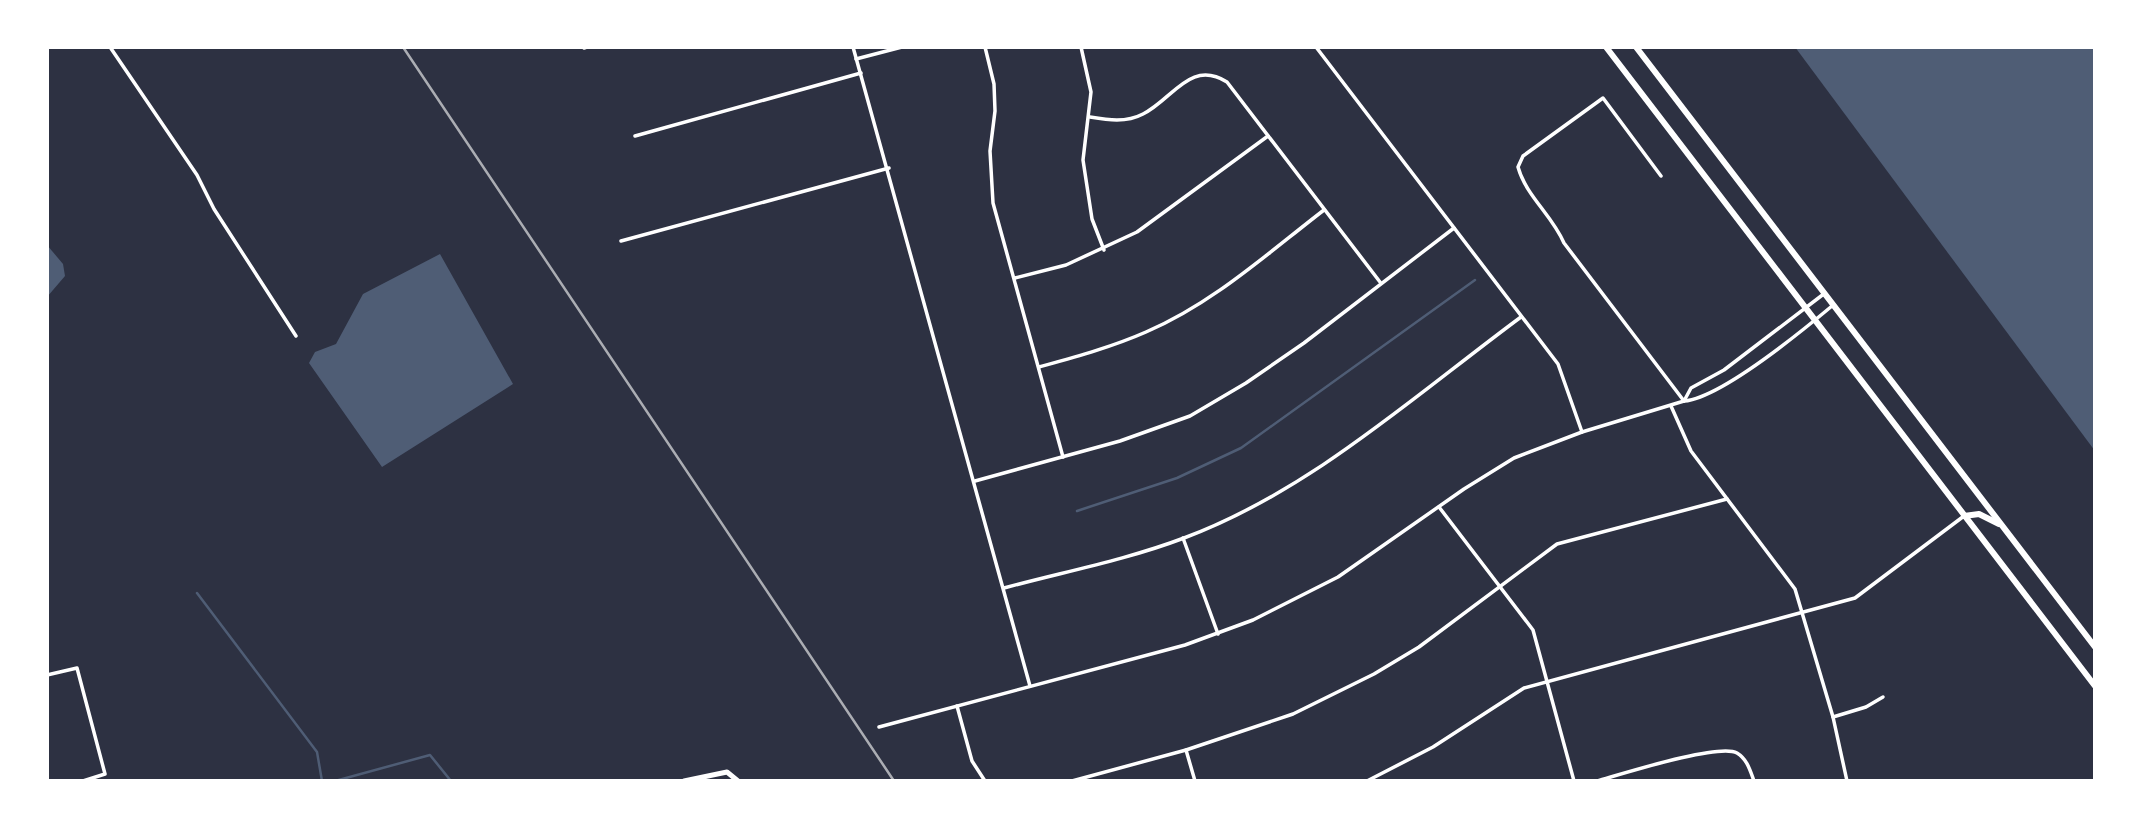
<svg xmlns="http://www.w3.org/2000/svg" width="2142" height="828" font-family="Commissioner,sans-serif">
<rect width="100%" height="100%" fill="#2d3142"/>
<g fill="#4f5d75">
<path d="M 1795,47 L 2095,47 L 2095,451 Z"/>
<path d="M 47,245 L 63,264 L 65,276 L 47,297 Z"/>
<path d="M 440,254 L 513,384 L 382,467 L 309,363 L 315,352 L 336,344 L 363,294 Z"/>
</g>
<g fill="none" stroke-linecap="round" stroke-linejoin="round">
<g stroke="#4f5d75" stroke-width="2.5">
<path d="M 1077,511 L 1177,478 L 1241,448 L 1475,280"/>
<path d="M 197,593 L 317,752 L 322,781"/>
<path d="M 335,781 L 430,755 L 451,781"/>
</g>
<g stroke="#fff" stroke-width="3.5">
<path d="M 110,47 L 197,175 L 214,209 L 296,336"/>
<path d="M 853,47 L 1030,686"/>
<path d="M 985,47 L 994,84 L 995,111 L 990,151 L 993,203 L 1063,457"/>
<path d="M 1081,47 L 1091,92 L 1083,160 L 1092,219 L 1104,250"/>
<path d="M 1316,47 L 1558,364 L 1582,432"/>
<path d="M 1458,47 L 1460,47"/>
<path d="M 584,48 L 587,47"/>
<path d="M 856,59 L 902,47"/>
<path d="M 1090,117 C 1108,120 1126,123 1143,114 C 1173,99 1190,59 1227,82 L 1380,282"/>
<path d="M 635,136 L 861,73"/>
<path d="M 1661,176 L 1603,98 L 1523,156 L 1518,167 C 1526,196 1552,215 1564,243 L 1684,401"/>
<path d="M 621,241 L 889,168"/>
<path d="M 1015,278 L 1066,265 L 1137,232 L 1268,136"/>
<path d="M 1039,367 C 1075,357 1112,347 1146,332 C 1212,304 1268,253 1324,210"/>
<path d="M 1684,401 L 1691,388 L 1724,370 L 1825,293"/>
<path d="M 1671,406 L 1691,451 L 1795,589 L 1833,717 L 1847,781"/>
<path d="M 975,481 L 1120,441 L 1190,416 L 1246,383 L 1304,343 L 1454,228"/>
<path d="M 1439,507 L 1533,630 L 1574,781"/>
<path d="M 1183,538 L 1218,634"/>
<path d="M 1004,588 C 1063,572 1126,560 1184,538 C 1310,491 1414,396 1521,317"/>
<path d="M 47,675 L 77,668 L 105,774 L 83,781"/>
<path d="M 957,706 L 972,761 L 985,781"/>
<path d="M 1833,717 L 1866,707 L 1883,697"/>
<path d="M 879,727 L 1185,645 L 1253,620 L 1338,577 L 1464,489 L 1514,458 L 1582,432 L 1684,401 C 1720,398 1802,331 1832,306"/>
<path d="M 1186,750 L 1195,781"/>
<path d="M 1072,781 L 1186,750 L 1293,714 L 1374,674 L 1419,647 L 1557,544 L 1727,499"/>
<path d="M 1367,781 L 1433,747 L 1524,688 L 1855,598 L 1964,516"/>
<path d="M 1597,781 C 1622,774 1719,743 1737,753 C 1747,759 1750,770 1754,781"/>
</g>
<path stroke="#fff" stroke-width="5" d="M 684,781 L 727,772 L 738,781"/>
<g stroke="#fff" stroke-width="6">
<path d="M 1606,47 L 2095,686"/>
<path d="M 1636,47 L 2095,647"/>
<path d="M 1964,516 L 1979,514 L 1999,524"/>
</g>
<path stroke="#abadb3" stroke-width="2.5" d="M 403,47 L 894,781"/>
</g>
<rect width="2142" height="828" fill="none" stroke="#ffffff" stroke-width="98"/>
</svg>
